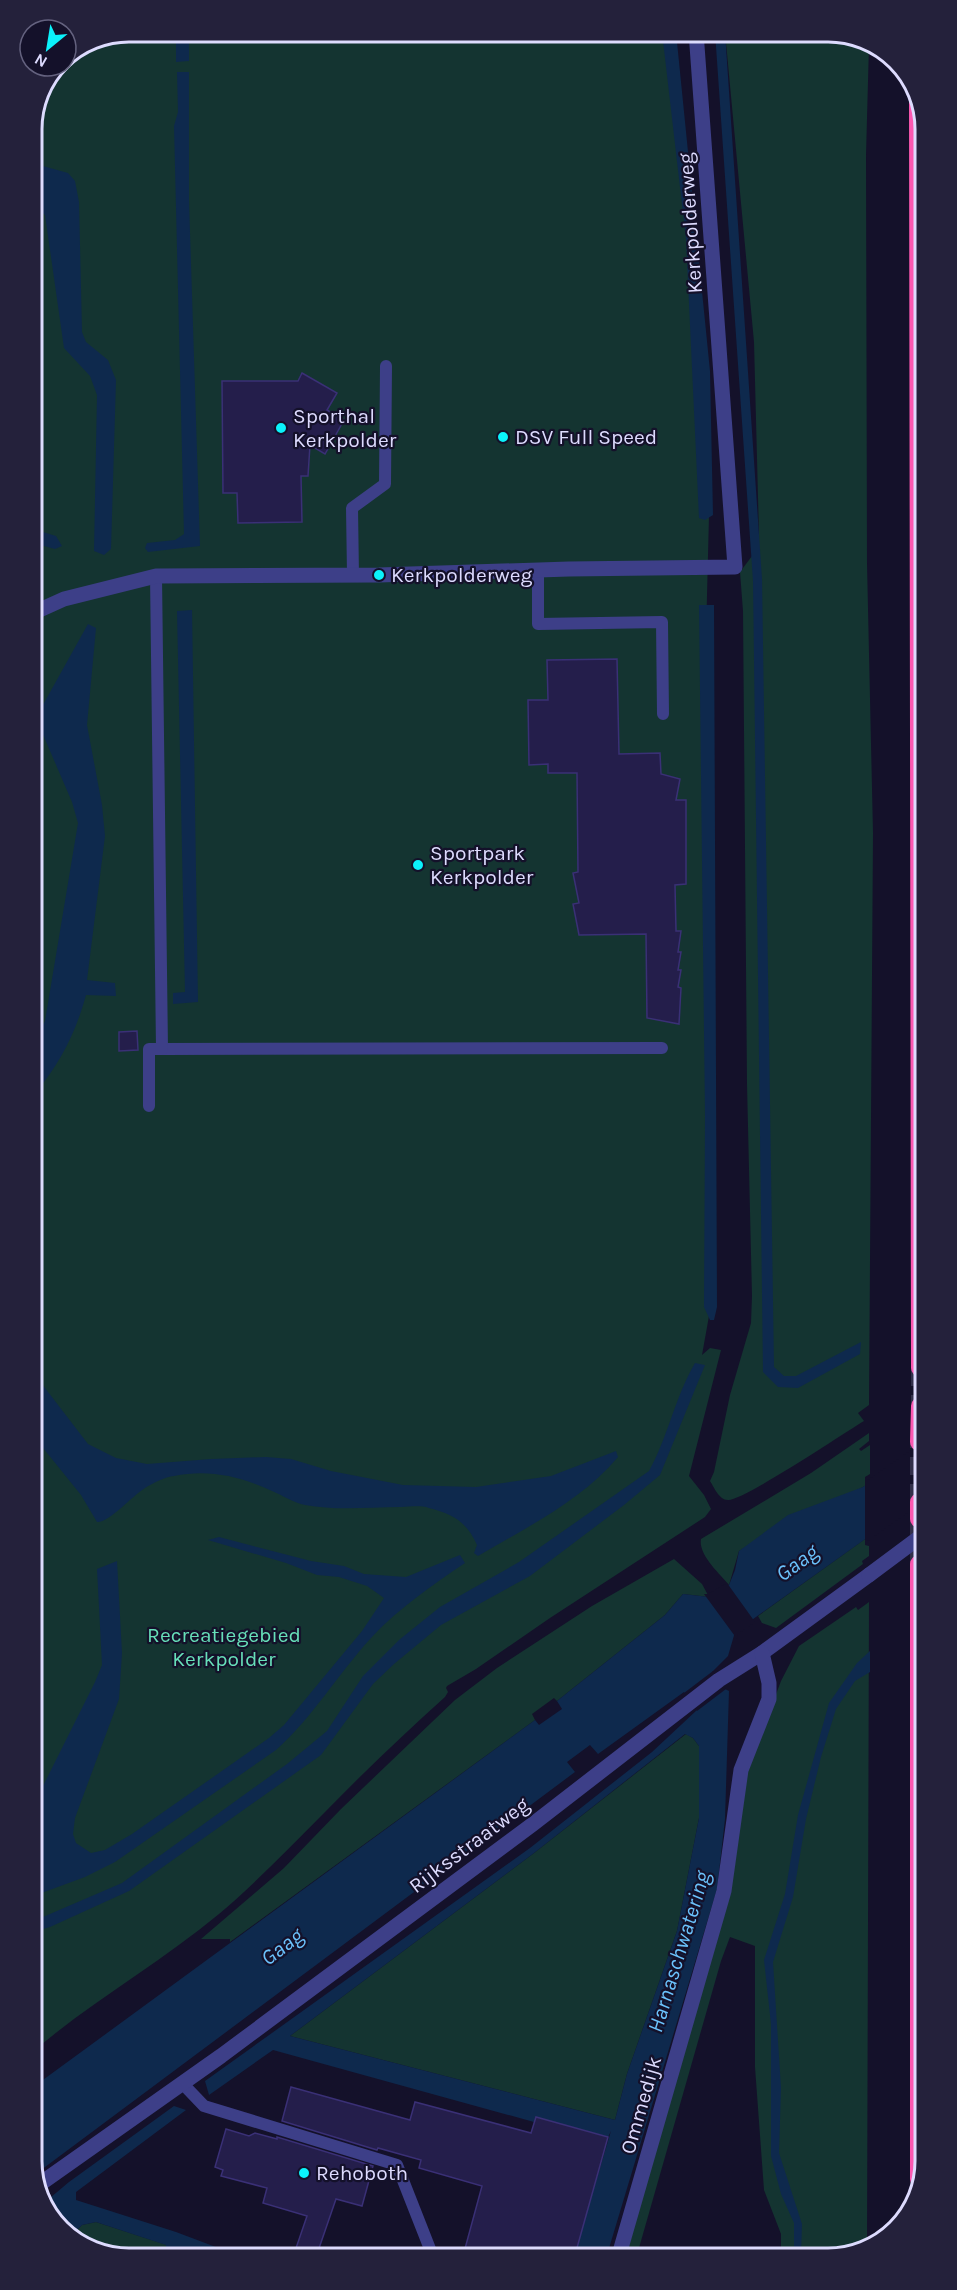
<svg xmlns="http://www.w3.org/2000/svg" width="957" height="2290" font-family="Karla,sans-serif">
<rect width="100%" height="100%" fill="#14112a"/>
<g fill="#143431">
<path d="M 129,32 L 666,32 L 699,331 L 709,516 L 705,675 L 709,1316 L 702,1355 L 710,1348 L 721,1350 L 689,1476 L 704,1495 L 711,1509 L 705,1517 L 550,1618 L 476,1669 L 447,1686 L 446,1688 L 448,1692 L 445,1697 C 404,1734 365,1771 327,1810 C 291,1846 257,1882 219,1914 C 160,1963 94,2000 36,2049 L 32,123 L 58,66 L 66,66 L 66,58 Z"/>
<path d="M 725,32 L 834,32 L 869,45 L 866,155 L 867,563 L 873,833 L 869,1405 L 858,1413 L 864,1421 C 844,1433 743,1501 728,1500 C 719,1500 714,1487 710,1481 L 714,1472 L 730,1395 L 751,1323 L 752,1296 L 747,1084 L 743,611 L 740,572 L 755,552 L 759,536 L 754,342 Z"/>
<path d="M 869,1433 L 869,1441 L 859,1449 L 861,1451 L 870,1445 L 870,1474 L 865,1477 L 865,1486 L 739,1551 L 729,1585 C 720,1574 698,1555 701,1539 L 811,1473 Z"/>
<path d="M 865,1539 L 865,1545 L 869,1546 L 869,1556 L 862,1561 L 863,1564 L 776,1628 L 762,1623 L 758,1616 Z"/>
<path d="M 674,1559 L 702,1584 L 709,1597 L 683,1594 L 665,1615 L 557,1701 L 554,1698 L 532,1714 L 535,1720 L 230,1942 L 230,1939 L 201,1939 L 284,1868 L 341,1809 L 455,1700 L 497,1668 L 592,1606 Z"/>
<path d="M 869,1602 L 867,2248 L 859,2253 L 781,2254 L 781,2234 L 764,2190 L 755,2067 L 755,1946 L 730,1937 L 721,1961 L 637,2255 L 624,2255 L 747,1772 L 781,1681 L 799,1646 L 856,1607 L 858,1610 Z"/>
<path d="M 686,1734 L 693,1738 L 699,1746 L 699,1818 L 677,1931 L 627,2074 L 615,2120 L 290,2036 L 534,1853 Z"/>
<path d="M 96,2222 L 167,2245 L 166,2248 L 188,2254 L 189,2258 L 123,2258 L 69,2238 L 82,2225 Z"/>
</g>
<g fill="#0e294d" fill-rule="evenodd">
<path d="M 176,32 L 189,32 L 189,61 L 176,62 Z"/>
<path d="M 662,32 L 676,32 L 710,371 L 713,515 L 705,520 L 699,518 L 686,239 Z"/>
<path d="M 715,32 L 725,32 L 762,579 L 774,1367 L 784,1376 L 796,1376 L 861,1342 L 860,1354 L 798,1388 L 778,1387 L 763,1372 L 753,581 Z"/>
<path d="M 177,72 L 189,72 L 189,201 L 200,546 L 148,552 L 145,548 L 147,543 L 175,540 L 184,534 L 174,126 L 178,112 Z"/>
<path d="M 32,163 L 68,173 L 75,181 L 79,202 L 82,332 L 86,342 L 108,360 L 116,380 L 111,549 L 104,555 L 94,551 L 97,395 L 90,376 L 64,348 L 45,215 L 32,203 Z"/>
<path d="M 33,529 L 56,536 L 62,546 L 55,549 L 33,543 Z"/>
<path d="M 699,605 L 714,605 L 717,1307 L 714,1320 L 710,1320 L 704,1307 L 705,1116 Z"/>
<path d="M 192,610 L 198,1002 L 173,1004 L 173,993 L 185,992 L 177,611 Z"/>
<path d="M 88,624 L 96,628 L 87,725 L 102,805 L 105,836 L 87,980 L 115,983 L 116,996 L 86,995 C 75,1035 60,1063 34,1095 L 34,1044 L 45,1021 L 78,823 L 72,802 L 38,723 L 39,712 Z"/>
<path d="M 695,1363 L 705,1365 L 660,1475 L 624,1505 L 530,1576 L 441,1625 L 394,1664 L 373,1684 L 321,1755 L 129,1891 L 50,1927 L 36,1931 L 36,1920 L 122,1883 L 287,1764 L 327,1731 L 363,1676 L 399,1640 L 440,1607 L 519,1562 L 649,1471 C 668,1437 675,1397 695,1363 Z"/>
<path d="M 35,1375 L 88,1444 L 116,1458 L 147,1464 L 211,1459 L 266,1457 L 291,1459 L 331,1471 L 403,1485 L 476,1487 L 551,1476 L 616,1451 L 618,1457 C 581,1501 527,1527 478,1556 L 474,1553 L 477,1545 C 467,1522 453,1514 429,1508 C 420,1505 410,1507 401,1507 C 369,1507 337,1511 305,1505 C 294,1503 282,1495 272,1491 C 240,1476 208,1469 174,1476 C 165,1477 153,1483 145,1488 C 132,1496 109,1523 97,1522 L 81,1495 L 35,1438 Z"/>
<path d="M 924,1444 L 924,1497 L 735,1632 L 728,1656 L 712,1672 L 725,1689 L 729,1691 L 725,1819 L 717,1889 L 607,2255 L 574,2255 L 611,2131 L 608,2137 L 536,2117 L 534,2122 L 273,2050 L 209,2095 L 205,2081 L 530,1848 L 652,1752 L 697,1710 L 684,1692 L 598,1754 L 590,1745 L 567,1762 L 575,1772 L 37,2173 L 36,2085 L 535,1720 L 539,1725 L 562,1709 L 557,1701 L 665,1615 L 683,1594 L 709,1597 L 729,1585 L 735,1570 L 739,1551 L 788,1515 L 863,1487 ZM 685,1734 L 693,1738 L 699,1746 L 699,1818 L 677,1931 L 627,2074 L 615,2120 L 290,2036 L 534,1853 Z"/>
<path d="M 219,1537 L 311,1561 L 344,1566 L 364,1574 L 406,1577 L 460,1555 L 465,1563 C 431,1586 399,1608 371,1638 C 338,1674 313,1717 276,1750 L 115,1862 L 85,1877 L 36,1895 L 36,1800 L 95,1682 L 102,1665 L 97,1569 L 117,1561 L 122,1653 L 119,1699 L 75,1818 L 73,1834 L 76,1843 L 91,1853 L 105,1850 L 132,1834 L 269,1738 L 284,1725 L 362,1631 L 384,1598 L 367,1586 L 339,1577 L 317,1575 L 286,1563 L 208,1540 Z"/>
<path d="M 870,1651 L 870,1672 L 855,1681 L 836,1709 L 821,1757 L 806,1819 L 793,1897 L 773,1962 L 781,2088 L 779,2153 L 802,2224 L 801,2254 L 794,2254 L 794,2223 L 781,2194 L 771,2156 L 771,2024 L 764,1960 L 785,1894 L 798,1815 L 829,1703 L 857,1663 Z"/>
<path d="M 174,2106 L 186,2110 L 76,2192 L 76,2200 L 176,2232 L 237,2255 L 238,2258 L 200,2258 L 166,2248 L 166,2245 L 96,2222 L 82,2225 L 69,2238 L 44,2203 L 69,2182 Z"/>
</g>
<g fill="#14112a">
<path d="M 924,1441 L 924,1501 L 865,1543 L 865,1482 Z"/>
<path d="M 727,1583 L 755,1622 L 738,1634 L 737,1639 L 704,1594 L 708,1594 Z"/>
<path d="M 713,1671 L 726,1689 L 697,1711 L 684,1693 Z"/>
</g>
<g fill="#241e4b" stroke="#3a3076" stroke-width="1.5">
<path d="M 302,373 L 337,393 L 327,410 L 344,420 L 325,454 L 310,445 L 308,476 L 301,476 L 302,522 L 238,523 L 237,493 L 223,493 L 222,381 L 298,381 Z"/>
<path d="M 617,659 L 619,754 L 660,753 L 661,774 L 680,779 L 676,800 L 686,800 L 686,884 L 675,885 L 676,931 L 681,931 L 678,952 L 681,952 L 678,970 L 681,970 L 678,987 L 681,988 L 679,1024 L 647,1018 L 646,934 L 579,935 L 573,904 L 579,903 L 573,873 L 578,872 L 577,773 L 548,773 L 548,764 L 529,765 L 528,700 L 548,700 L 547,660 Z"/>
<path d="M 137,1031 L 138,1050 L 119,1051 L 119,1032 Z"/>
<path d="M 291,2087 L 410,2120 L 415,2102 L 531,2133 L 536,2117 L 608,2137 L 575,2255 L 463,2256 L 482,2186 L 419,2168 L 421,2160 L 378,2148 L 377,2150 L 282,2121 Z"/>
<path d="M 226,2129 L 249,2136 L 255,2133 L 277,2139 L 277,2137 L 373,2166 L 362,2206 L 336,2199 L 316,2257 L 293,2257 L 307,2216 L 263,2203 L 267,2188 L 221,2176 L 223,2170 L 215,2167 Z"/>
</g>
<g fill="none" stroke-linecap="round" stroke-linejoin="round">
<g stroke="#322f4a" stroke-width="18" stroke-dasharray="18 9" stroke-linecap="butt">
<path d="M 920,1368 L 920,1406"/>
<path d="M 919,1502 L 919,1442"/>
<path d="M 919,1564 L 919,1519"/>
</g>
<g stroke="#3d3f88" stroke-width="12">
<path d="M 538,570 L 538,624 L 662,622 L 663,714"/>
<path d="M 353,575 L 352,508 L 385,484 L 386,366"/>
<path d="M 162,1049 L 662,1048"/>
<path d="M 149,1106 L 149,1049 L 162,1049 L 156,576"/>
<path d="M 182,2083 L 204,2106 L 397,2165 L 430,2249 L 428,2256"/>
</g>
<g stroke="#3d3f88" stroke-width="15">
<path d="M 33,613 L 64,599 L 156,576 L 379,575 L 569,569 L 735,567 L 696,32"/>
<path d="M 37,2186 L 221,2056 L 533,1824 L 719,1680 L 762,1653 L 869,1575"/>
<path d="M 619,2255 L 724,1891 L 741,1770 L 769,1699 L 769,1683 L 762,1653"/>
</g>
<g stroke="#fc58b1" stroke-width="18">
<path d="M 918,95 L 920,1368"/>
<path d="M 919,1442 L 920,1406"/>
<path d="M 919,1502 L 919,1519"/>
<path d="M 919,1564 L 919,2179"/>
</g>
<path stroke="#3d3f88" stroke-width="15" d="M 869,1575 L 924,1534"/>
</g>
<g fill="#0bf2fb" stroke="#14112a" stroke-width="2">
<circle cx="281" cy="428" r="6"/>
<circle cx="503" cy="437" r="6"/>
<circle cx="379" cy="575" r="6"/>
<circle cx="418" cy="865" r="6"/>
<circle cx="304" cy="2173" r="6"/>
</g>
<g text-anchor="middle" dominant-baseline="central" stroke-width="4.5" stroke-linejoin="round" paint-order="stroke">
<g font-size="21" fill="#dddbfe" stroke="#14112a">
<text transform="translate(690 223) rotate(-94)">Kerkpolderweg</text>
<text transform="translate(469 1845) rotate(-37)">Rijksstraatweg</text>
<text transform="translate(641 2105) rotate(-74)">Ommedijk</text>
</g>
<g font-size="21" fill="#dddbfe" stroke="#14112a" text-anchor="start">
<text x="293" y="416">Sporthal<tspan x="293" dy="24">Kerkpolder</tspan></text>
<text x="515" y="437">DSV Full Speed</text>
<text x="391" y="575">Kerkpolderweg</text>
<text x="430" y="853">Sportpark<tspan x="430" dy="24">Kerkpolder</tspan></text>
<text x="316" y="2173">Rehoboth</text>
</g>
<g font-size="21" fill="#67dfb9" stroke="#14112a">
<text x="224" y="1635">Recreatiegebied<tspan x="224" dy="24">Kerkpolder</tspan></text>
</g>
<g font-size="22" font-style="italic" fill="#6bc2fc" stroke="#14112a">
<text transform="translate(797 1563) rotate(-36)">Gaag</text>
<text transform="translate(282 1947) rotate(-37)">Gaag</text>
<text transform="translate(679 1952) rotate(-73)">Harnaschwatering</text>
</g>
</g>
<path d="M0 0H957V2290H0ZM129 42H828A87 87 0 0 1 915 129V2161A87 87 0 0 1 828 2248H129A87 87 0 0 1 42 2161V129A87 87 0 0 1 129 42Z" fill="#24213b" fill-rule="evenodd"/>
<path fill="none" stroke="#dddbfe" stroke-width="3" d="M129 42H828A87 87 0 0 1 915 129V2161A87 87 0 0 1 828 2248H129A87 87 0 0 1 42 2161V129A87 87 0 0 1 129 42Z"/>
<g transform="translate(48 48) rotate(210)"><circle r="28" fill="#14112a" stroke="#64627f" stroke-width="1.5"/>
<path d="M0-4.5L10 22L0 15L-10 22Z" fill="#0bf2fb"/>
<text y="-9" font-size="16" font-weight="bold" text-anchor="middle" fill="#dddbfe">N</text>
</g>
</svg>
